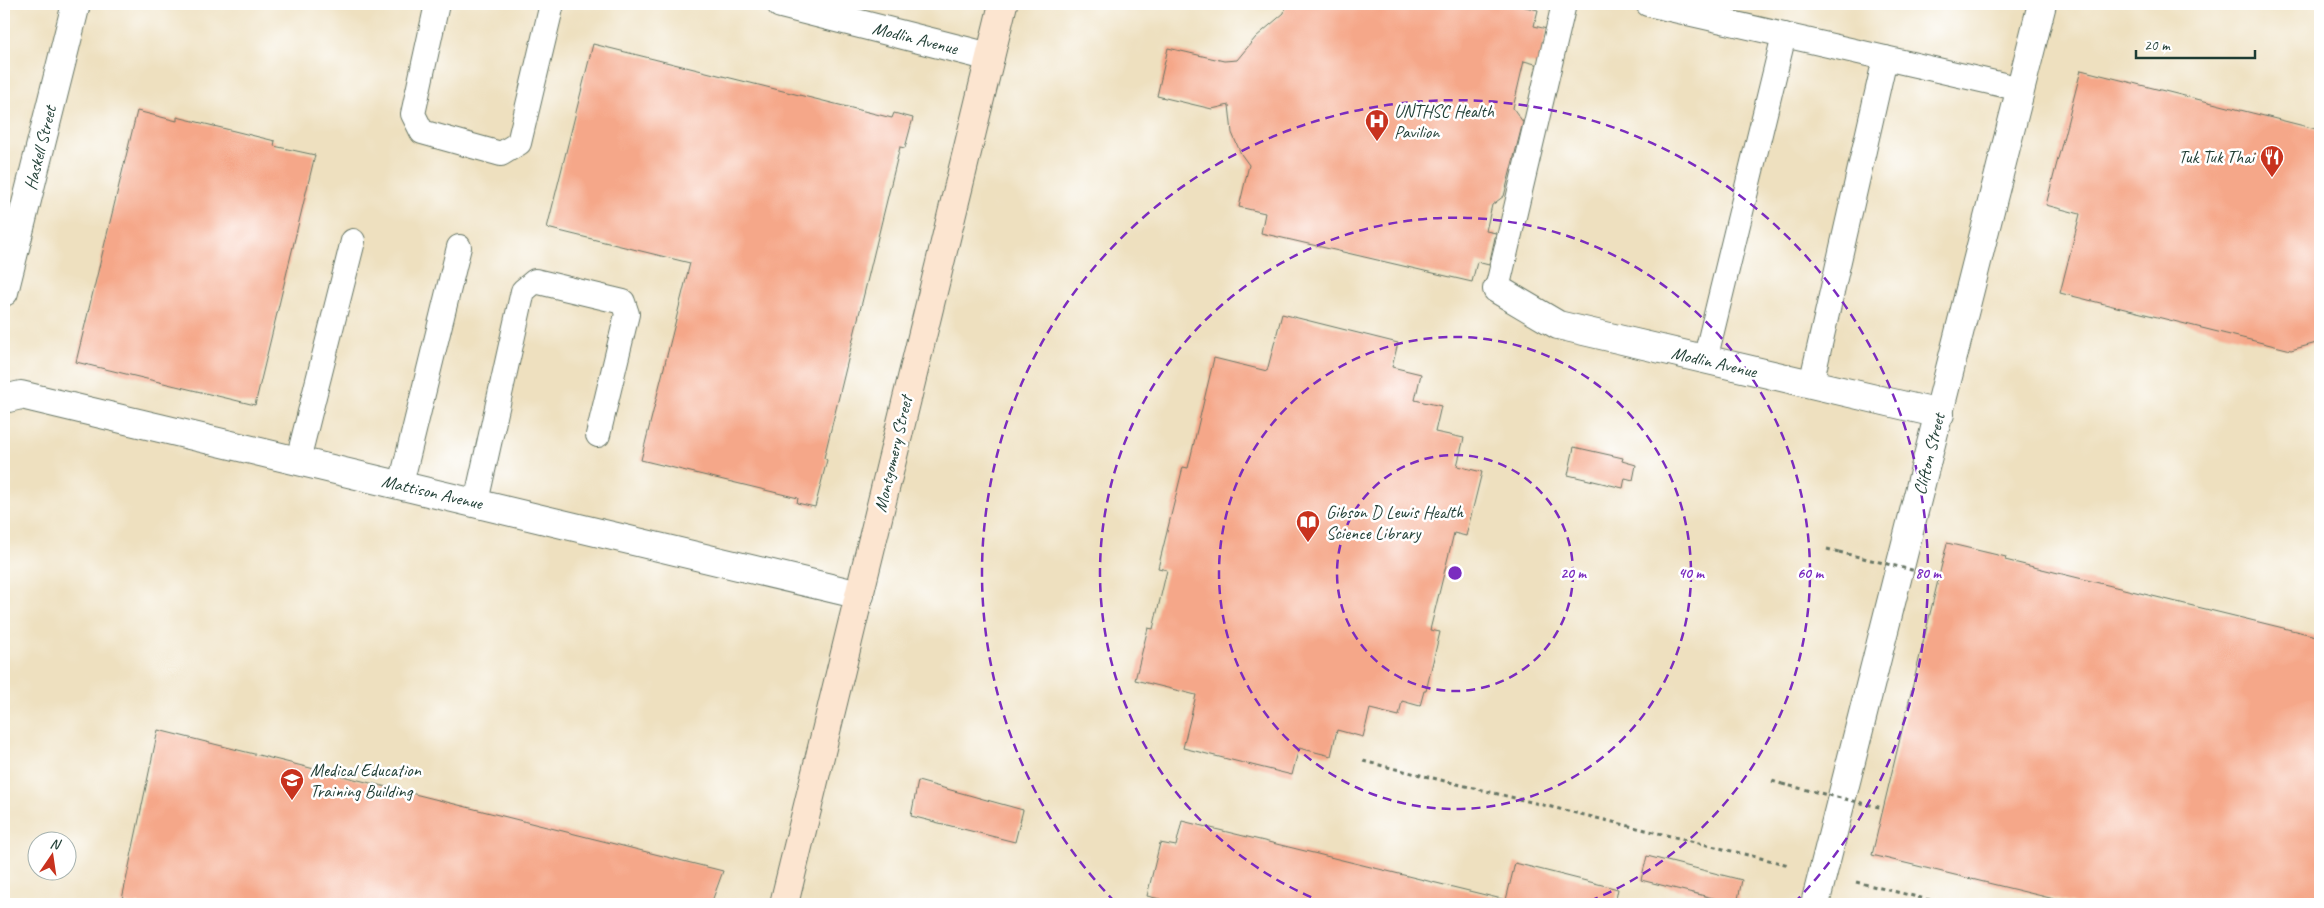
<svg xmlns="http://www.w3.org/2000/svg" width="2324" height="908" font-family="Caveat,sans-serif">
<rect width="100%" height="100%" fill="#fff"/>
<filter id="ink" filterUnits="userSpaceOnUse"><feTurbulence type="fractalNoise" baseFrequency=".02" numOctaves="2"/><feDisplacementMap in="SourceGraphic" scale="10" xChannelSelector="R" yChannelSelector="G"/><feConvolveMatrix kernelMatrix="1 2 1 2 8 2 1 2 1" color-interpolation-filters="sRGB"/></filter>
<filter id="wash" filterUnits="userSpaceOnUse"><feTurbulence type="fractalNoise" baseFrequency=".0096" numOctaves="4" result="noise"/><feDisplacementMap in="SourceGraphic" scale="20" xChannelSelector="R" yChannelSelector="G"/><feGaussianBlur stdDeviation="1.12" result="paint"/><feColorMatrix in="noise" values="0 0 0 0 0 0 0 0 0 0 0 0 0 0 0 0 0 1.4 0 .05"/><feComposite in="paint" operator="in"/></filter>
<g filter="url(#wash)">
<rect width="100%" height="100%" fill="#eee0bf"/>
<g id="blocks">
<g fill="#f5a789">
<path d="M 1286,4 L 1513,4 L 1538,10 L 1534,26 L 1547,29 L 1539,65 L 1524,61 L 1513,108 L 1523,122 L 1504,196 L 1492,205 L 1486,231 L 1496,233 L 1489,265 L 1477,262 L 1472,282 L 1261,233 L 1265,213 L 1239,207 L 1249,165 L 1241,154 L 1232,133 L 1229,105 L 1212,109 L 1157,96 L 1168,48 L 1224,61 L 1237,60 L 1256,37 L 1284,13 Z"/>
<path d="M 593,44 L 892,118 L 894,113 L 913,118 L 905,148 L 900,147 L 824,458 L 827,460 L 815,507 L 797,503 L 798,498 L 641,460 L 690,263 L 547,228 Z"/>
<path d="M 2081,70 L 2320,130 L 2320,342 L 2291,350 L 2060,293 L 2080,214 L 2046,205 Z"/>
<path d="M 137,111 L 177,121 L 177,117 L 275,141 L 274,146 L 315,155 L 255,405 L 76,362 Z"/>
<path d="M 1282,314 L 1398,343 L 1392,367 L 1421,374 L 1415,400 L 1441,406 L 1435,432 L 1464,438 L 1457,466 L 1482,472 L 1466,536 L 1454,533 L 1430,630 L 1440,632 L 1426,691 L 1424,691 L 1420,706 L 1402,701 L 1399,716 L 1370,709 L 1363,737 L 1337,730 L 1331,756 L 1299,748 L 1292,775 L 1183,748 L 1196,695 L 1135,680 L 1148,628 L 1153,629 L 1167,570 L 1158,568 L 1183,467 L 1188,468 L 1214,358 L 1267,371 Z"/>
<path d="M 1574,447 L 1623,458 L 1622,461 L 1636,465 L 1633,480 L 1625,478 L 1623,488 L 1568,475 Z"/>
<path d="M 1947,543 L 2006,557 L 2005,560 L 2320,637 L 2320,904 L 2075,904 L 1872,855 Z"/>
<path d="M 158,730 L 723,871 L 711,904 L 121,904 Z"/>
<path d="M 918,781 L 1023,810 L 1015,842 L 911,816 Z"/>
<path d="M 1182,821 L 1506,900 L 1515,863 L 1618,889 L 1615,904 L 1158,904 L 1160,899 L 1147,896 L 1160,843 L 1176,846 Z"/>
<path d="M 1647,856 L 1742,880 L 1737,904 L 1641,880 Z"/>
</g>
</g>
</g>
<g filter="url(#ink)">
<use href="#blocks" fill-opacity="0" stroke="#677665" stroke-width="1"/>
<g fill="none" stroke-linecap="round" stroke-linejoin="round">
<g stroke="#677665" stroke-width="26">
<g id="lane">
<path d="M 437,4 L 413,114 L 422,132 L 501,154 L 519,143 L 552,4"/>
<path d="M 1648,4 L 2021,89"/>
<path d="M 1497,289 L 1564,4"/>
<path d="M 1705,360 L 1784,35"/>
<path d="M 1811,384 L 1885,58"/>
<path d="M 298,460 L 353,241"/>
<path d="M 401,484 L 459,247"/>
<path d="M 476,502 L 523,291 L 535,281 L 623,302 L 627,314 L 598,435"/>
</g>
</g>
<g stroke="#677665" stroke-width="30">
<g id="street">
<path d="M 781,4 L 990,57"/>
<path d="M 1497,289 L 1558,325 L 1940,414"/>
<path d="M 4,292 L 76,4"/>
<path d="M 4,399 L 21,395 L 860,595"/>
<path d="M 1815,904 L 2042,4"/>
</g>
</g>
<g stroke="#677665" stroke-width="30">
<path id="secondary" d="M 784,904 L 1003,4"/>
</g>
<g stroke="#677665" stroke-width="3" stroke-dasharray="4 4" stroke-linecap="butt">
<path d="M 1827,549 L 1839,552"/>
<path d="M 1363,761 L 1789,865"/>
<path d="M 1772,781 L 1782,784"/>
<path d="M 1856,882 L 1946,904"/>
</g>
<use href="#lane" stroke="#fff" stroke-width="24"/>
<use href="#street" stroke="#fff" stroke-width="28"/>
<use href="#secondary" stroke="#fce5d0" stroke-width="28"/>
<g stroke="#677665" stroke-width="3" stroke-dasharray="4 4" stroke-linecap="butt">
<path d="M 1839,552 L 1940,577"/>
<path d="M 1782,784 L 1883,808"/>
</g>
</g>
</g>
<g fill="none" stroke="#7b2cbf" stroke-width="2.5" stroke-dasharray="9 6">
<circle cx="1455" cy="573" r="118"/>
<circle cx="1455" cy="573" r="236"/>
<path d="M1325 903A355 355 0 1 1 1585 903"/>
<path d="M1115 902A473 473 0 1 1 1795 902"/>
</g>
<defs>
<g id="hospital-pin" transform="scale(1.25)"><path d="M0 17L-7.5 6A9.5 9.5 0 1 1 7.5 6Z" fill="#c8321e" stroke="#fff"/><path d="M-5-5h3v3.5h4V-5h3V5h-3V1.5h-4V5h-3Z" fill="#fff"/></g>
<g id="restaurant-pin" transform="scale(1.25)"><path d="M0 17L-7.5 6A9.5 9.5 0 1 1 7.5 6Z" fill="#c8321e" stroke="#fff"/><path d="M-5-6h1v4h1v-4h1v4h1v-4h1v5L-1.5 .5V6h-2V.5L-5-1ZM5-6V6H3V1.5H1.5Q1.5-4 5-6Z" fill="#fff"/></g>
<g id="library-pin" transform="scale(1.25)"><path d="M0 17L-7.5 6A9.5 9.5 0 1 1 7.5 6Z" fill="#c8321e" stroke="#fff"/><path d="M-6-4Q-3-5.5-.7-3.5V5Q-3 3-6 4ZM6-4Q3-5.5 .7-3.5V5Q3 3 6 4Z" fill="#fff"/></g>
<g id="university-pin" transform="scale(1.25)"><path d="M0 17L-7.5 6A9.5 9.5 0 1 1 7.5 6Z" fill="#c8321e" stroke="#fff"/><path d="M0-5L7-2L0 1L-7-2ZM-4 1L0 2.5L4 1V4Q0 6-4 4Z" fill="#fff"/></g>
</defs>
<g fill-rule="evenodd">
<use href="#hospital-pin" x="1377" y="121"/>
<use href="#restaurant-pin" x="2272" y="157"/>
<use href="#library-pin" x="1308" y="522"/>
<use href="#university-pin" x="292" y="780"/>
</g>
<g text-anchor="middle" dominant-baseline="central" stroke-width="5" stroke-linejoin="round" paint-order="stroke">
<g font-size="18" fill="#1f3d34" stroke="#fff">
<text transform="translate(915 38) rotate(14)">Modlin Avenue</text>
<text transform="translate(40 148) rotate(-76)">Haskell Street</text>
<text transform="translate(1714 362) rotate(13)">Modlin Avenue</text>
<text transform="translate(893 454) rotate(-77)">Montgomery Street</text>
<text transform="translate(1929 454) rotate(-76)">Clifton Street</text>
<text transform="translate(432 492) rotate(13)">Mattison Avenue</text>
</g>
<g font-size="18" fill="#1f3d34" stroke="#fff" text-anchor="start">
<text x="1394" y="111">UNTHSC Health<tspan x="1394" dy="21">Pavilion</tspan></text>
<text x="2254" y="157" text-anchor="end">Tuk Tuk Thai</text>
<text x="1326" y="512">Gibson D Lewis Health<tspan x="1326" dy="21">Science Library</tspan></text>
<text x="310" y="770">Medical Education<tspan x="310" dy="21">Training Building</tspan></text>
</g>
</g>
<circle cx="1455" cy="573" r="8" fill="#7b2cbf" stroke="#fff" stroke-width="2.5"/>
<g font-size="15" text-anchor="middle" font-weight="bold" fill="#7b2cbf" stroke="#fff" stroke-width="5" stroke-linejoin="round" paint-order="stroke">
<text x="1573" y="578">20 m</text>
<text x="1691" y="578">40 m</text>
<text x="1810" y="578">60 m</text>
<text x="1928" y="578">80 m</text>
</g>
<rect width="2324" height="908" fill="none" stroke="#fff" stroke-width="20"/>
<g transform="translate(52 856) rotate(13)"><circle r="24" fill="#ffffff" stroke="#a5b1ae"/>
<path d="M0-4L9 19L0 12L-9 19Z" fill="#c8321e"/>
<text y="-8" font-size="14" font-weight="bold" text-anchor="middle" fill="#1f3d34">N</text>
</g>
<path d="M2136 50v8h119v-8" fill="none" stroke="#1f3d34" stroke-width="2.5"/>
<text x="2144" y="50" font-size="15" fill="#1f3d34" stroke="#ffffff" stroke-width="4" paint-order="stroke">20 m</text>
</svg>
